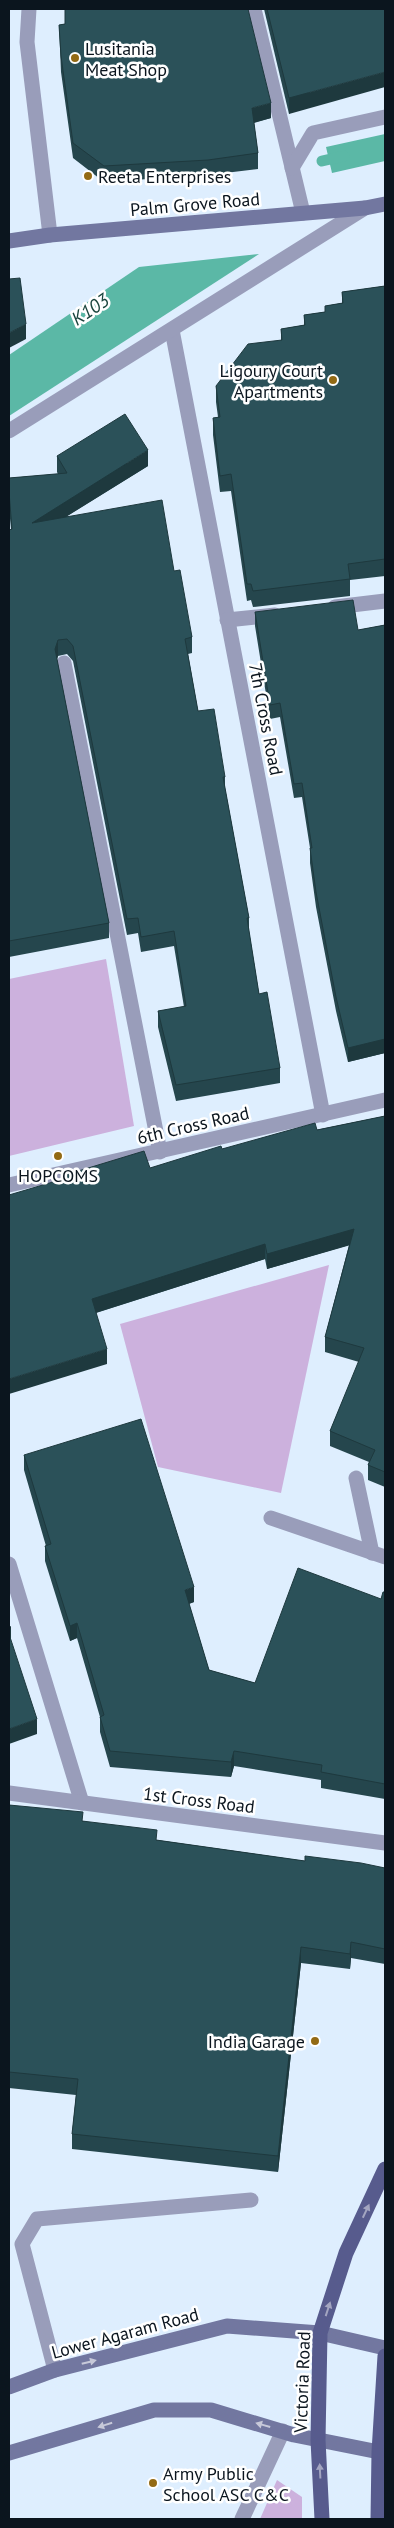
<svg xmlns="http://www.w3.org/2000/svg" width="394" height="2528" font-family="'PT Sans',sans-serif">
<rect width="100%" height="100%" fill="#deeefe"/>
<g fill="#ccb1dd">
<path d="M 106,959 L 134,1126 L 9,1156 L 9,979 Z"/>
<path d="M 329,1265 L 281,1493 L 158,1467 L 120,1324 Z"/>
<path d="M 277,2480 L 302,2497 L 302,2519 L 260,2519 Z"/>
</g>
<g fill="#5bb8a6">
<path d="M 385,134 L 385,161 L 332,173 L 326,147 Z"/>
<path d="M 259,254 L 9,416 L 9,355 L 139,267 Z"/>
</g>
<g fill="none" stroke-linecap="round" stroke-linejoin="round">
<path stroke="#5bb8a6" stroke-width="11" d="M 322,161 L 344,156"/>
<g stroke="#999dba" stroke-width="15">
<path d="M 254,9 L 303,213"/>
<path d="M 292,168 L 313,133 L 385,117"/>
<path d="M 356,1478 L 372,1553"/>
<path d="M 55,2370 L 22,2244 L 37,2219 L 251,2200"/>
<path d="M 242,2519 L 283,2431"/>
</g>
<g stroke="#999dba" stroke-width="15">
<path d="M 29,9 L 27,42 L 50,235"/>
<path d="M 172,330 L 323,1115"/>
<path d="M 9,431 L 365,208"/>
<path d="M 335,607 L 385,601"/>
<path d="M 227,620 L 275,615"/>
<path d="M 64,663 L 160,1152"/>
<path d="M 9,1185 L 385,1100"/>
<path d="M 271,1518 L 385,1557"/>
<path d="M 9,1564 L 82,1803"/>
<path d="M 9,1793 L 385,1843"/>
</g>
<g stroke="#7277a0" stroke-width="15">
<path d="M 9,241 L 50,235 L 365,208 L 385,204"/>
<path d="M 9,2387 L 55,2370 L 227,2326 L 320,2333 L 385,2348"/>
<path d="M 9,2453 L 154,2410 L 211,2410 L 294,2435 L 379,2452"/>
</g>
<g stroke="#575b8d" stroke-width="15">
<path d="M 322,2519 L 318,2440 L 320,2333 L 346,2253 L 385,2169"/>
<path d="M 378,2519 L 379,2452 L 385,2356"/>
</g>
</g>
<g fill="#25464d">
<path d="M 264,9 L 385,9 L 289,114 Z"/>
<path d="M 65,24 L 271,118 L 254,123 L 258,153 L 258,169 L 208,175 L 104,182 L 73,158 L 61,72 L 59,25 Z"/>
<path d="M 385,286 L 385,576 L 350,580 L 350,596 L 253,607 L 251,600 L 247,601 L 231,491 L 220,492 L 213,435 L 213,418 L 218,417 L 216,402 L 216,386 L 281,340 L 281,329 L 304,325 L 304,315 L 325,312 L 325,306 L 342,303 L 342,292 Z"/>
<path d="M 57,456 L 148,466 L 67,516 L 174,571 L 192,637 L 192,653 L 188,654 L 198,711 L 225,777 L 225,788 L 249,918 L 249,931 L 259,994 L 280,1068 L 280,1083 L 176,1101 L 158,1027 L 158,1011 L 184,1007 L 174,946 L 141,952 L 138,933 L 127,935 L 73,661 L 67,654 L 58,656 L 57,659 L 109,923 L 109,938 L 9,957 L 9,530 L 11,529 L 9,508 L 9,478 L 58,474 L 57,472 Z"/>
<path d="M 255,612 L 358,630 L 385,625 L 385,1053 L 348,1062 L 336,1011 L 316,907 L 310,863 L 310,848 L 302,797 L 294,798 L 280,717 L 270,719 L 255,626 Z"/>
<path d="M 385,1116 L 385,1487 L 368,1480 L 368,1465 L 369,1462 L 330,1446 L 330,1431 L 359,1362 L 325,1352 L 325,1337 L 349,1245 L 267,1269 L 265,1259 L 96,1313 L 107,1364 L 62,1179 L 62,1176 L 150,1168 L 222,1149 Z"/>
<path d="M 24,1455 L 194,1602 L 189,1604 L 209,1670 L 255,1683 L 381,1599 L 385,1592 L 385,1799 L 321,1788 L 321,1780 L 234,1766 L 231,1777 L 110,1767 L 100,1732 L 100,1717 L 77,1638 L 70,1641 L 45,1561 L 45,1546 L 46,1546 L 24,1470 Z"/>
<path d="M 9,1805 L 83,1821 L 157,1840 L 305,1861 L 385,1868 L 385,1964 L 351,1958 L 350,1969 L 301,1963 L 278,2172 L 72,2149 L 72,2134 L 76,2095 L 9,2088 Z"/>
</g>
<g fill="#1e393e">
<path d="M 385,72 L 385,87 L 289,114 L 289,98 Z"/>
<path d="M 271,103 L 271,118 L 252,123 L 252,108 Z"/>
<path d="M 26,324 L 26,339 L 9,348 L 9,333 Z"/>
<path d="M 148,450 L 148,466 L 32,538 L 32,523 Z"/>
<path d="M 58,640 L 58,656 L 55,665 L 55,649 Z"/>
<path d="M 385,1039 L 385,1053 L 348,1062 L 348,1048 Z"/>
<path d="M 354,1229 L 354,1244 L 267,1269 L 267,1254 Z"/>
<path d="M 265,1244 L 265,1259 L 92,1314 L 92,1299 Z"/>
<path d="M 107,1349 L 107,1364 L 9,1394 L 9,1379 Z"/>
<path d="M 194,1587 L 194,1602 L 185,1605 L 185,1590 Z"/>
<path d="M 77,1623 L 77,1638 L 70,1641 L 70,1626 Z"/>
<path d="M 11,1626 L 11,1641 L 9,1642 L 9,1627 Z"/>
<path d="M 37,1719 L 37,1734 L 9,1744 L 9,1729 Z"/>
<path d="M 234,1751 L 234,1766 L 231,1777 L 231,1762 Z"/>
<path d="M 351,1942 L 351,1958 L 350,1969 L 350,1954 Z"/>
<path d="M 301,1947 L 301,1963 L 278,2172 L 278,2156 Z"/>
</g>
<g fill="#2b5159" stroke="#1e393e">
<path d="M 65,9 L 248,9 L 271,103 L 252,108 L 258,153 L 208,160 L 104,166 L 73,143 L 61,56 L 59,25 L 65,24 Z"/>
<path d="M 267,9 L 385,9 L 385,72 L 289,98 Z"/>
<path d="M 20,278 L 26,324 L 9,333 L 9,279 Z"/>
<path d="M 385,286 L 385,559 L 348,564 L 350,579 L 253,591 L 251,584 L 247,584 L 231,474 L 220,476 L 213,418 L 220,417 L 216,386 L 248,344 L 282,340 L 281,329 L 305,325 L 304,315 L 325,312 L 325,306 L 343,303 L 342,292 Z"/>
<path d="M 125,414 L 148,450 L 32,523 L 162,500 L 174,571 L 180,570 L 192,637 L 185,639 L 198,711 L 214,709 L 225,777 L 223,777 L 249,918 L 247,918 L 259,994 L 267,992 L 280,1068 L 176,1085 L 158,1011 L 186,1006 L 174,931 L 141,937 L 138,918 L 127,919 L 73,646 L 67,639 L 58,640 L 55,649 L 109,923 L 9,941 L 9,530 L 12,529 L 9,492 L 9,478 L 67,473 L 57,456 Z"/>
<path d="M 353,600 L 358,630 L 385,625 L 385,1039 L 348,1048 L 336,997 L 316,892 L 310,848 L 312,848 L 302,783 L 294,784 L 280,703 L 270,705 L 255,612 Z"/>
<path d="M 385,1116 L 385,1472 L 368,1465 L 375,1450 L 330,1431 L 364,1348 L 325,1337 L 354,1229 L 267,1254 L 265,1244 L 92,1299 L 107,1349 L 9,1379 L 9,1195 L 63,1179 L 62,1176 L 144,1151 L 150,1168 L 221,1146 L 222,1149 L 315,1123 L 317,1130 Z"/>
<path d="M 141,1419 L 194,1587 L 185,1590 L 209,1670 L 255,1683 L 298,1568 L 381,1599 L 383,1592 L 385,1592 L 385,1784 L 321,1772 L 322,1765 L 234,1751 L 231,1762 L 110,1751 L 100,1717 L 104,1715 L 77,1623 L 70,1626 L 45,1546 L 51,1544 L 24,1455 Z"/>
<path d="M 9,1634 L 37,1719 L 9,1729 Z"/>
<path d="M 9,1805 L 83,1812 L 82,1821 L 157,1830 L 156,1840 L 305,1861 L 305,1856 L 361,1863 L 385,1868 L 385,1949 L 351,1942 L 350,1954 L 301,1947 L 278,2156 L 72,2134 L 78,2079 L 9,2072 Z"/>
</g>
<defs><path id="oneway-solid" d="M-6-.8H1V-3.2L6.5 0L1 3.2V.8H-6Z" transform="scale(1.25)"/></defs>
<g fill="#a3a5c0">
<use href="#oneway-solid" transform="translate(366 2211) rotate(-65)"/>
<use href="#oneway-solid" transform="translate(328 2309) rotate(-72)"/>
<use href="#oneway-solid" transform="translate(320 2471) rotate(-93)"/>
</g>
<g fill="#c7c9d9">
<use href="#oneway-solid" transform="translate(89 2362) rotate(-14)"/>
<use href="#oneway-solid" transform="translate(105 2425) rotate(163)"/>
<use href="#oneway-solid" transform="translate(263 2425) rotate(-164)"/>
</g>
<g fill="#936a14" stroke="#fff" stroke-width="2">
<circle cx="75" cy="58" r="5"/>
<circle cx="88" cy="176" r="5"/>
<circle cx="333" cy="380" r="5"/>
<circle cx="58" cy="1156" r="5"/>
<circle cx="315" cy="2041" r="5"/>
<circle cx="153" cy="2483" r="5"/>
</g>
<g text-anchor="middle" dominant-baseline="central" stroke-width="5" stroke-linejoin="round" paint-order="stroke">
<g font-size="18" fill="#0b151e" stroke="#fff" text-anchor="start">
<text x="85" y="48">Lusitania<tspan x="85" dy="21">Meat Shop</tspan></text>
<text x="98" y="176">Reeta Enterprises</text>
<text x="323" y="370" text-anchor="end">Ligoury Court<tspan x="323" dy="21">Apartments</tspan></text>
<text x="58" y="1175" text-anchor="middle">HOPCOMS</text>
<text x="305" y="2041" text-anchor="end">India Garage</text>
<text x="163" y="2473">Army Public<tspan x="163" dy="21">School ASC C&amp;C</tspan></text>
</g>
<g font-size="18" fill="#0b151e" stroke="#fff">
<text transform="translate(195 204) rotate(-5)">Palm Grove Road</text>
<text transform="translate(266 719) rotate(79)">7th Cross Road</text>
<text transform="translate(193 1125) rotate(-13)">6th Cross Road</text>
<text transform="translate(199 1800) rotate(7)">1st Cross Road</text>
<text transform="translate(125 2333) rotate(-15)">Lower Agaram Road</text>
<text transform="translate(302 2382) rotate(-88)">Victoria Road</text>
</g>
<g font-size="19" font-style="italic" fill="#1a453d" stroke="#fff">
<text transform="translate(90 309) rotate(-34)">K103</text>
</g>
</g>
<rect width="394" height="2528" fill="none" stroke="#0b151e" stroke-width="20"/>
</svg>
